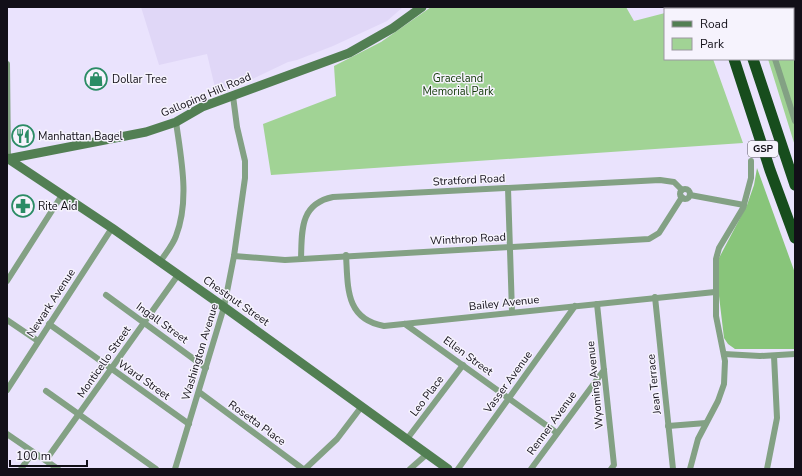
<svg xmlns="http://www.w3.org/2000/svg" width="802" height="476" font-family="'Nunito Sans',sans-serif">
<rect width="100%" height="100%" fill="#eae3fd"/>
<path fill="#e0d7f7" d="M 141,7 L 403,7 L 387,21 L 333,46 L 297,60 L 288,62 L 217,96 L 207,54 L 159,65 Z"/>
<g fill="#a1d395">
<path d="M 431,7 L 626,7 L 634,21 L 665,13 L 665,59 L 713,59 L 743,143 L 271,175 L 263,124 L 336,96 L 334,66 L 381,42 Z"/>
<path d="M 750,7 L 795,7 L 795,146 L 768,59 L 793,59 L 793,9 L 751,9 Z"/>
</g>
<path fill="#88c57a" d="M 757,168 L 795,273 L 795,349 L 735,349 L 728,344 L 724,338 L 719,296 L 719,258 L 747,205 L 754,185 Z"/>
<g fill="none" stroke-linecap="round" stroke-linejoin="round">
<g stroke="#83a184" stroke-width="6">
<path d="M 758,7 L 758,9"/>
<path d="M 775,59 L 795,121"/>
<path d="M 7,64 L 8,161"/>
<path d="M 508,188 L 512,312"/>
<circle cx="685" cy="194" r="5"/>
<path d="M 690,195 L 744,205"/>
<path d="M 346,255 C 348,287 345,319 384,326 L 715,292"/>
<path d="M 234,256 L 285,260 L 649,239 L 659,233 L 682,197"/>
<path d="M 301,259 C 302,232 299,204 333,197 L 660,180 L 674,182 L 682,190"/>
<path d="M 160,262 C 165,254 173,245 176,236 C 190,200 181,158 176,122"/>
<path d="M 7,281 L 62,195"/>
<path d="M 106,295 L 206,368"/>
<path d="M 655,297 L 673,469"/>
<path d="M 597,304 L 614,465 L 611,469"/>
<path d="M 7,320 L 38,341"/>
<path d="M 49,324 L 189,424"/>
<path d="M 405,324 L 557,433"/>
<path d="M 724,354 L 760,356 L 795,354"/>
<path d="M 7,390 L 112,228"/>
<path d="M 46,391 L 156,469"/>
<path d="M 199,392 L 303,469"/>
<path d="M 668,426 L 706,423"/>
<path d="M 7,434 L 58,469"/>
<path d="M 407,439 L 463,365"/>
<path d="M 46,460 L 178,275"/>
<path d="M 21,469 L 33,452"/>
<path d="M 175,469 L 224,307 L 234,256 L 245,178 L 245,161 L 237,127 L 233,96"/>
<path d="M 305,469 L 337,439 L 362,406"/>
<path d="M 410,469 L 427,454"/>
<path d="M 458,469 L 575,306"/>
<path d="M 531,469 L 604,370"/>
<path d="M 690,469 L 698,439 L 718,401 L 724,384 L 725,361 L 716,316 L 716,259 L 719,248 L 743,208 L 751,178 L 751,161"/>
<path d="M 767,469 L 777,418 L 774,356"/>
</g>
<g stroke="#527f53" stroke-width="9">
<path d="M 7,158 L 112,228 L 224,307 L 448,469"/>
<path d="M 7,159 L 146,132 L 176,122 L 202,107 L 349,53 L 393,28 L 422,7"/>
</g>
<g stroke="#174d1d" stroke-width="11">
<path d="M 708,7 L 709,9"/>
<path d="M 736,7 L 737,9"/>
<path d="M 734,59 L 770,170 L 795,238"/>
<path d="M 753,59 L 795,185"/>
</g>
</g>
<defs>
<g id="shop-ring" transform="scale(1.15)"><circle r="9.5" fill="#f6f3fd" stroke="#2b8c65" stroke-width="1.5"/><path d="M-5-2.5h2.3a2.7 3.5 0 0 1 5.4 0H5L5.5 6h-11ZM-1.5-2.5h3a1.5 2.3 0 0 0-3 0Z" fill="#2b8c65"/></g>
<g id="restaurant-ring" transform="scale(1.15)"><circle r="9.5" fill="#f6f3fd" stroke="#2b8c65" stroke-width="1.5"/><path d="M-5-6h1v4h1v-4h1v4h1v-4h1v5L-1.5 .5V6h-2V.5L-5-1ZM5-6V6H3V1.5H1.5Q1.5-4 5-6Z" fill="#2b8c65"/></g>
<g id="pharmacy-ring" transform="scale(1.15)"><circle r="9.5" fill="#f6f3fd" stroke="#2b8c65" stroke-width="1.5"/><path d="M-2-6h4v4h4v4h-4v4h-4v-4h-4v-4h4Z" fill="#2b8c65"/></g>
</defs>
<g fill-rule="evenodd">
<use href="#shop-ring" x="96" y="79"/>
<use href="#restaurant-ring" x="23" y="136"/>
<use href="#pharmacy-ring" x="23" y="206"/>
</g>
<g text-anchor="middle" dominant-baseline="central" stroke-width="3" stroke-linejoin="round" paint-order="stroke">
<rect fill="#f6f3fd" stroke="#56535d" stroke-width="1" x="748" y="141" width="30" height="16" rx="3"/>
<g font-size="10" font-weight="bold" fill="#120f18">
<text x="763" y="149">GSP</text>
</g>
<g font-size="11" fill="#0f3804" stroke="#f6f3fd">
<text x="458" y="78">Graceland<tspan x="458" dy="13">Memorial Park</tspan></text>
</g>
<g font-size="11" fill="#120f18" stroke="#f6f3fd" text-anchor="start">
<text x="112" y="79">Dollar Tree</text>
<text x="38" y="136">Manhattan Bagel</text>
<text x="38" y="206">Rite Aid</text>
</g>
<g font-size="11" fill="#120f18" stroke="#f6f3fd">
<text transform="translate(206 95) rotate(-23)">Galloping Hill Road</text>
<text transform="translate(469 180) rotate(-3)">Stratford Road</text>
<text transform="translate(468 239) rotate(-3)">Winthrop Road</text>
<text transform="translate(236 301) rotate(35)">Chestnut Street</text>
<text transform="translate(51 303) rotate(-57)">Newark Avenue</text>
<text transform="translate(504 303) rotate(-6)">Bailey Avenue</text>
<text transform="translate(162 323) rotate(36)">Ingall Street</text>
<text transform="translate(200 352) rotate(-73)">Washington Avenue</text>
<text transform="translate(468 356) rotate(36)">Ellen Street</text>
<text transform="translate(104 362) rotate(-55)">Monticello Street</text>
<text transform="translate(144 380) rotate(35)">Ward Street</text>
<text transform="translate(508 382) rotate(-54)">Vasser Avenue</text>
<text transform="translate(654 384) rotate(-96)">Jean Terrace</text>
<text transform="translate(595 385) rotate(-96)">Wyoming Avenue</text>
<text transform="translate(427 396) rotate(-53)">Leo Place</text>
<text transform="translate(257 423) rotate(36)">Rosetta Place</text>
<text transform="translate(552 423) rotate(-54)">Renner Avenue</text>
</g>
</g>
<rect width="802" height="476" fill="none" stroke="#120f18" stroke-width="16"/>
<rect x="664" y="8" width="130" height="52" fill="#f6f3fd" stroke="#9b98a1"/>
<rect x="672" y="21" width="20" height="6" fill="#527f53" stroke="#9b98a1"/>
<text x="700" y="28" font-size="12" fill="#120f18">Road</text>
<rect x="672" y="38" width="20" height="12" fill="#a1d395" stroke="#9b98a1"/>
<text x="700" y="48" font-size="12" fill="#120f18">Park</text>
<path d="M10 460v6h77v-6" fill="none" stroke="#120f18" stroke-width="2"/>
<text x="16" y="460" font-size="12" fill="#120f18" stroke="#f6f3fd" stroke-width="3" paint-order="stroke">100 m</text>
</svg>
